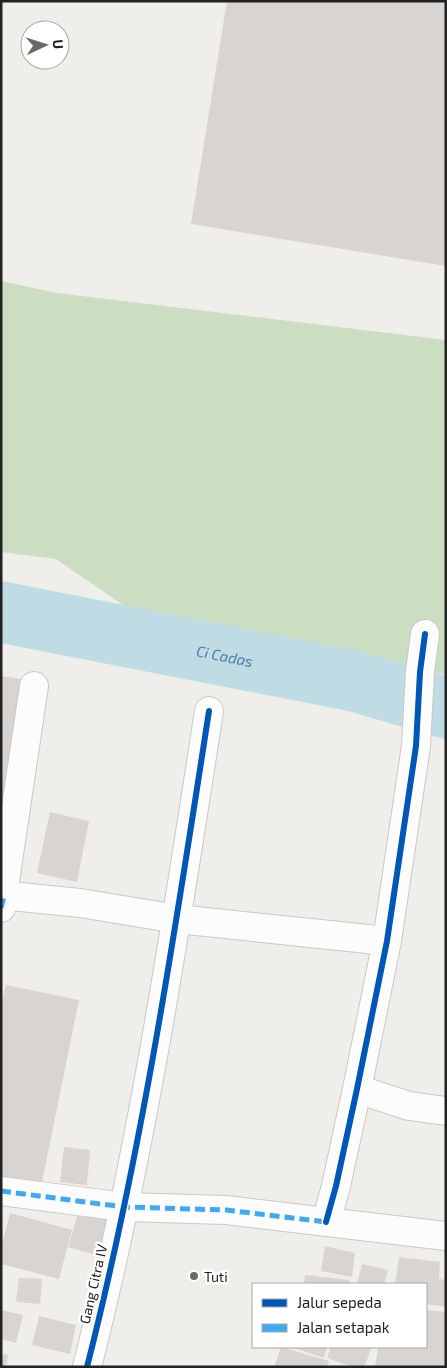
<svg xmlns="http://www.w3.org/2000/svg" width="447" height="1368" font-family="'Exo 2',sans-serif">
<rect width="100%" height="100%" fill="#f0eeeb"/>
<path fill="#cbdec1" d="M 1,281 L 57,293 L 446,340 L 446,675 L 139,616 L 56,559 L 1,552 Z"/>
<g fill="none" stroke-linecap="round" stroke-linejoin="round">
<path stroke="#bfdbe3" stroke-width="61" id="s1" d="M 1,612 L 354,681 L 446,708"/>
</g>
<g fill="#d7d4d2">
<path d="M 227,1 L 446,1 L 446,266 L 191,224 Z"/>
<path d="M 1,676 L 28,680 L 1,831 Z"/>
<path d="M 50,812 L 89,821 L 77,882 L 37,873 Z"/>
<path d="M 6,985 L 79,1000 L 41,1187 L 1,1178 L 1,1006 Z"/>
<path d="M 64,1147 L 90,1150 L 87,1185 L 60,1182 Z"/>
<path d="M 79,1210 L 110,1220 L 99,1256 L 68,1247 Z"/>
<path d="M 10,1213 L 72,1230 L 59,1279 L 1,1264 L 1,1248 Z"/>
<path d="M 325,1246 L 355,1253 L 352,1277 L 321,1271 Z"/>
<path d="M 399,1257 L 440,1262 L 439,1279 L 446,1280 L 446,1307 L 426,1304 L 426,1284 L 395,1284 Z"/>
<path d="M 362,1264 L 388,1270 L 384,1284 L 357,1284 Z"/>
<path d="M 305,1275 L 349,1280 L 349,1284 L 304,1284 Z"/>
<path d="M 19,1278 L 42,1279 L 40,1304 L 16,1302 Z"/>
<path d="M 1,1310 L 23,1315 L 16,1343 L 1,1339 Z"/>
<path d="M 426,1310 L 446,1312 L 446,1367 L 375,1367 L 378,1347 L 426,1347 Z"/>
<path d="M 39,1316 L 76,1325 L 70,1354 L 32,1345 Z"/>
<path d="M 281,1347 L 329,1361 L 327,1367 L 274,1367 Z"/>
<path d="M 291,1347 L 327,1347 L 324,1358 Z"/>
<path d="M 331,1347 L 372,1347 L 364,1367 L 353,1367 L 327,1358 Z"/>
<path d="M 1,1354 L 8,1355 L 6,1367 L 1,1367 Z"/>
</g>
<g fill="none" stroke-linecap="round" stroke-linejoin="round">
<g stroke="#c9c8c7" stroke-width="30">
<g id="minor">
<path d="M 1,895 L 80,903 L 177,919 L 387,941"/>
<path d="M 1,908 L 34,686"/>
<path d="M 357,1089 L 409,1106 L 446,1111"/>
<path d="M 1,1191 L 124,1207 L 226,1210 L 446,1236"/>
<path d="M 326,1222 L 336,1186 L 357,1089 L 387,941 L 416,746 L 420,672 L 425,634"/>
<path d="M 87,1367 C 142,1151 175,931 209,711"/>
</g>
</g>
<use href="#minor" stroke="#fdfcfc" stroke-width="28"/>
<g stroke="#3fa9f5" stroke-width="5" stroke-dasharray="10 5" stroke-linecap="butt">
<path d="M 1,908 L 4,896"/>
<path d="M 1,1191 L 124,1207 L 226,1210 L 326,1222"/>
</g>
<g stroke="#fff" stroke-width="9">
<g id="cycleway">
<path d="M 326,1222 L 336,1186 L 357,1089 L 387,941 L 416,746 L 420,672 L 425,634"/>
<path d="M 87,1367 C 142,1151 175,931 209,711"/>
</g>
</g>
<use href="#cycleway" stroke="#0057b8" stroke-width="6"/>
</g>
<circle fill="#6a6968" stroke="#fff" stroke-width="2" cx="194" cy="1276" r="5"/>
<g text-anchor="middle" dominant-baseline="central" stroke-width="5" stroke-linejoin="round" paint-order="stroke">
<g font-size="14" fill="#222" stroke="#fff" text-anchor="start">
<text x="204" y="1276">Tuti</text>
</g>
<g font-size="14" fill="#222" stroke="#fff">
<text transform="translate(93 1284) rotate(-77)">Gang Citra IV</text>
</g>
<g font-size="15" font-style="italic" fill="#4a7aab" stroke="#fff">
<text stroke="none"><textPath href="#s1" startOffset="228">Ci Cadas</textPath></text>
</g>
</g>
<rect width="447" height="1368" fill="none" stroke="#222222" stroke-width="5"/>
<rect x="252" y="1283" width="175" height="65" fill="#ffffff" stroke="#a7a7a7"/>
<rect x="262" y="1299" width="25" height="8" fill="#0057b8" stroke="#a7a7a7"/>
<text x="297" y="1308" font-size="15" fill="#222222">Jalur sepeda</text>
<rect x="262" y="1324" width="25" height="8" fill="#3fa9f5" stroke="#a7a7a7"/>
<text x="297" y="1333" font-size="15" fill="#222222">Jalan setapak</text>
<g transform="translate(45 45) rotate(86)"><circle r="24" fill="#ffffff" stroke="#a7a7a7"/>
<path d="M0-4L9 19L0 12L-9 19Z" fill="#6a6968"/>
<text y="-8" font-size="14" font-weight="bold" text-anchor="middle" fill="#222222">U</text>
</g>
</svg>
